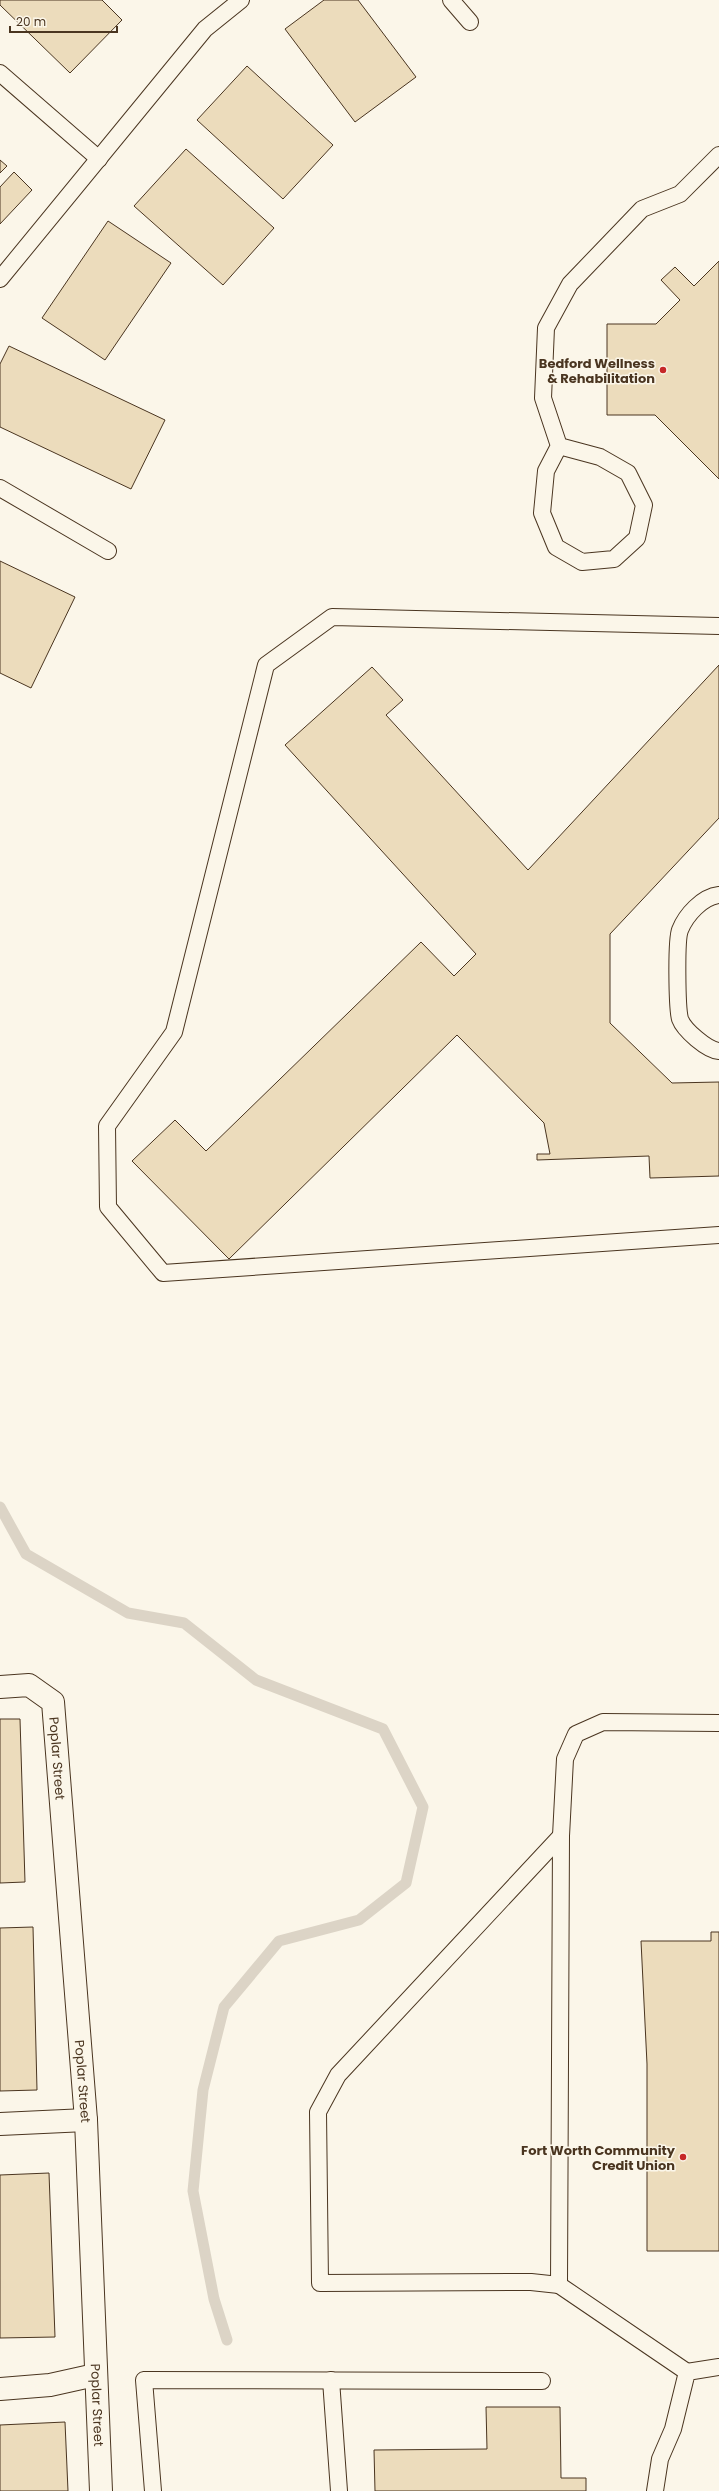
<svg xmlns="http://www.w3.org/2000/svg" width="719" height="2491" font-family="Poppins,sans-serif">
<rect width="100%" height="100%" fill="#fbf6e9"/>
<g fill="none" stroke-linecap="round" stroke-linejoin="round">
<path stroke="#dcd4c6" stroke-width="11" d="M 0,1507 L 26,1554 L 128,1613 L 184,1623 L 256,1680 L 383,1729 L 423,1807 L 406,1883 L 359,1920 L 279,1941 L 224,2007 L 203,2090 L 193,2191 L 214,2299 L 227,2340"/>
</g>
<g fill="#ecdcbc" stroke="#4a3520">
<path d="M 0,0 L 102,0 L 122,20 L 70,73 L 0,5 Z"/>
<path d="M 324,0 L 358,0 L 416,77 L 355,122 L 285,29 Z"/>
<path d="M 247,66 L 333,145 L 283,199 L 197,120 Z"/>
<path d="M 186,149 L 274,228 L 223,285 L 134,206 Z"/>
<path d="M 0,160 L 7,166 L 0,173 Z"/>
<path d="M 14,172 L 32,190 L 0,224 L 0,187 Z"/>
<path d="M 108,221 L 171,263 L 105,360 L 42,318 Z"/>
<path d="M 719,261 L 719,479 L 655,415 L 607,415 L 607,324 L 656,324 L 680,300 L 661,280 L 675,267 L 694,286 Z"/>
<path d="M 9,346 L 165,420 L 131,489 L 0,427 L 0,364 Z"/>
<path d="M 0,561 L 75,597 L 31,688 L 0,673 Z"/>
<path d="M 719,665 L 719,818 L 610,934 L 610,1023 L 672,1083 L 719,1082 L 719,1176 L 650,1178 L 649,1156 L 537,1160 L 537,1154 L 550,1154 L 544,1123 L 457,1035 L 229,1259 L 132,1161 L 175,1120 L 206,1151 L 421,942 L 454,976 L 476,954 L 285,745 L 372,667 L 403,700 L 386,715 L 528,870 Z"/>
<path d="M 0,1719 L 20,1719 L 25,1882 L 0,1883 Z"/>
<path d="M 33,1927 L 37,2090 L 0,2091 L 0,1928 Z"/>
<path d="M 711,1932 L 719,1932 L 719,2251 L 647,2251 L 647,2064 L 641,1941 L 711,1941 Z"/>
<path d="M 49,2173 L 55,2337 L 0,2338 L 0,2175 Z"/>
<path d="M 486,2407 L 560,2407 L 561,2478 L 586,2478 L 586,2491 L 375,2491 L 374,2450 L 487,2449 Z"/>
<path d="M 65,2422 L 68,2491 L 0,2491 L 0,2425 Z"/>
</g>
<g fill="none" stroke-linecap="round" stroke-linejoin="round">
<g stroke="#4a3520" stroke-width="18">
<g id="service">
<path d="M 451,0 L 470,22"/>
<path d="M 0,73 L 99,159"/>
<path d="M 0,279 L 205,29 L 241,0"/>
<path d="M 559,446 L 600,457 L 628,473 L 644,505 L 637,538 L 614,559 L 582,562 L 556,547 L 542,513 L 546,471 L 559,446 L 543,398 L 546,328 L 570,284 L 642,209 L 680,194 L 719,155"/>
<path d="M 0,488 L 108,551"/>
<path d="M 719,626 L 332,617 L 266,665 L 174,1032 L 107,1126 L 108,1207 L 163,1273 L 719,1235"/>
<path d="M 719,895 C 702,897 686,915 680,930 C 676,940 677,1008 680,1019 C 684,1030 707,1050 719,1051"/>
<path d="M 559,2285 L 531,2282 L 320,2283 L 318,2112 L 338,2075 L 561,1836"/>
<path d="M 687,2372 L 559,2285 L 561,1836 L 565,1759 L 576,1734 L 603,1722 L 719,1723"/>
<path d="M 331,2380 L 339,2491"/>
<path d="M 153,2491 L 144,2380 L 542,2381"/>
<path d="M 655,2491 L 660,2459 L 673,2429 L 687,2372 L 719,2367"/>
</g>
</g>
<g stroke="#4a3520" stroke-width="24">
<g id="minor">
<path id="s1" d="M 0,1687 L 29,1685 L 53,1702 L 86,2120 L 101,2491"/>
<path d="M 0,2124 L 86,2120"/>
<path d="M 0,2389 L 50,2385 L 95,2375"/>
</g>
</g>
<use href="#service" stroke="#fbf6e9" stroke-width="16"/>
<use href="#minor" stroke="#fbf6e9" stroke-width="22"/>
</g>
<g fill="#c62828" stroke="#fbf6e9" stroke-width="1.5">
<circle cx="663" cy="370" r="4"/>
<circle cx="683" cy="2157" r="4"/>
</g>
<g text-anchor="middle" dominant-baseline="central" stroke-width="3" stroke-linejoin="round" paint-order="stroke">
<g font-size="13" font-weight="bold" fill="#4a3520" stroke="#fbf6e9" text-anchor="end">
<text x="655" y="363">Bedford Wellness<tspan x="655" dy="15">&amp; Rehabilitation</tspan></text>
<text x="675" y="2150">Fort Worth Community<tspan x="675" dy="15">Credit Union</tspan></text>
</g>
<g font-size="13" fill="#4a3520" stroke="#fbf6e9">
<text stroke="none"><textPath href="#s1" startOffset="115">Poplar Street</textPath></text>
<text stroke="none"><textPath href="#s1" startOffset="439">Poplar Street</textPath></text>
<text stroke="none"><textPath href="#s1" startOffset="763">Poplar Street</textPath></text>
</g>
</g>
<path d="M10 26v6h107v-6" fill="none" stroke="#4a3520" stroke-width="2"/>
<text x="16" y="26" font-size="12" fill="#4a3520" stroke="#fbf6e9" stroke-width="3" paint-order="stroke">20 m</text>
</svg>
